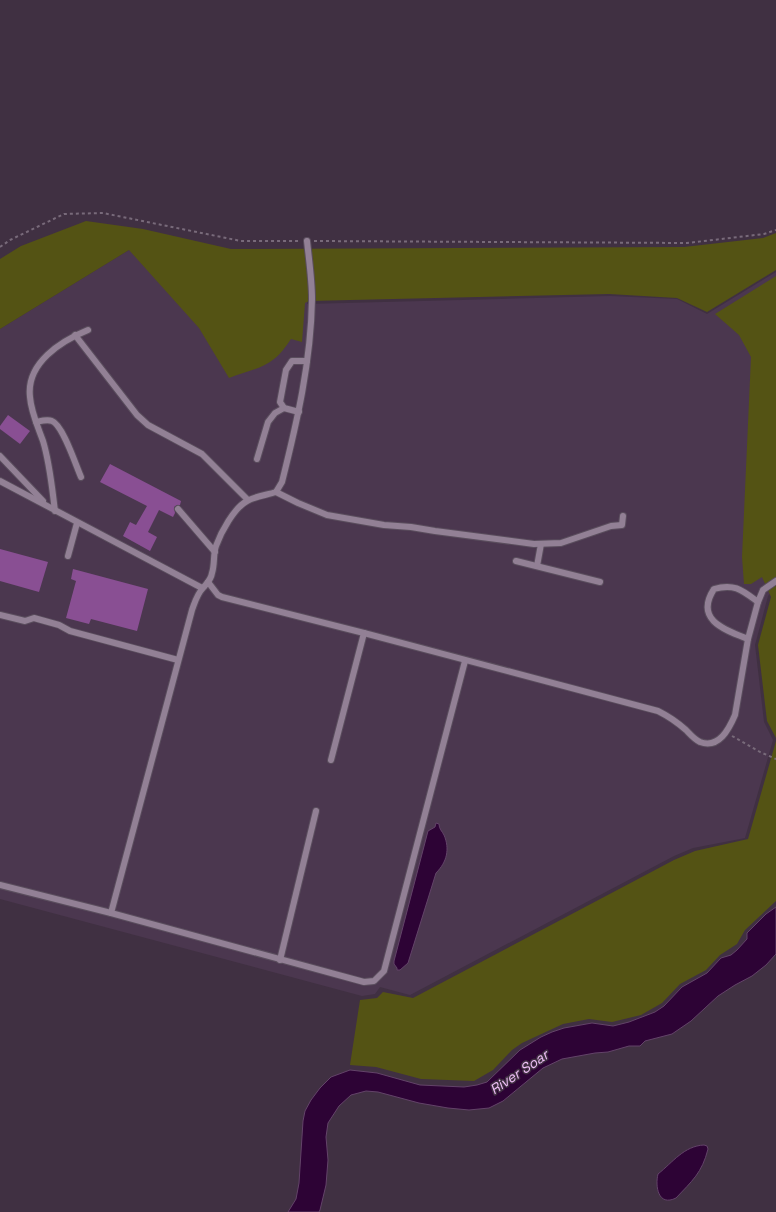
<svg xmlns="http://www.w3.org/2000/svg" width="776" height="1212" font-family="'Space Grotesk',sans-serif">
<rect width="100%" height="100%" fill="#403042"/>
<path fill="#4b374f" d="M 129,250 L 307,279 L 307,304 L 610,296 L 677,299 L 707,314 L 776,272 L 776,587 L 768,596 L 755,645 L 764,722 L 773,740 L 745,838 L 693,848 L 674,856 L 410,995 L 380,987 L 375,994 L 362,996 L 0,899 L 0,329 Z"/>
<g fill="#545314">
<path d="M 86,221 L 143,229 L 231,249 L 684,247 L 763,238 L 776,233 L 776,270 L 707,312 L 677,298 L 609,294 L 309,301 L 305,303 L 302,342 L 291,339 C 286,346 281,354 274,359 C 262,369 244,372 229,378 L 199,328 L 129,250 L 0,329 L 0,259 L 21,246 Z"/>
<path d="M 776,276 L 776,738 L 767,721 L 758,645 L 771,597 L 762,577 L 751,584 L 744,584 L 742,557 L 751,357 L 739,335 L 715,314 Z"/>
<path d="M 776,741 L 776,901 L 745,930 L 737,944 L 720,955 L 706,970 L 680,984 L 662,1003 L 641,1015 L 612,1022 L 589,1019 L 563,1024 L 522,1043 L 512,1050 L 493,1070 L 474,1081 L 421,1079 L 376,1067 L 350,1065 L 360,1000 L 377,998 L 383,992 L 413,998 L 674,860 L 695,851 L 748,839 Z"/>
</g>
<g fill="#2d0335" stroke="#634369">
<path d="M 436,823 L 439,824 C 439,829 442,831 444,835 C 450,849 447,862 436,873 L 408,963 L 400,970 L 397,970 L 397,968 L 394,964 L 394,961 L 428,831 L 435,827 Z"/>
<path d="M 776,907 L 776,954 L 766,965 L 752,976 L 735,985 L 718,996 L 691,1021 L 672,1034 L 645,1041 L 640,1046 L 629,1046 L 608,1052 L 595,1053 L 562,1059 L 543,1068 L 503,1101 L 489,1108 L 469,1110 L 448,1108 L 419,1103 L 378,1092 L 366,1091 L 351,1095 L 339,1106 L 328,1123 L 326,1137 L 328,1160 L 326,1185 L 320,1210 L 319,1212 L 288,1212 L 296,1199 L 299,1183 L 303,1121 L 305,1111 L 311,1100 L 320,1088 L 331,1077 L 350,1070 L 377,1073 L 420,1085 L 464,1087 L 477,1085 L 487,1082 L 520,1050 L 541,1037 L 552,1032 L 564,1028 L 592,1023 L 613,1026 L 629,1022 L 655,1012 L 664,1006 L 682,987 L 707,973 L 721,958 L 731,955 L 737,950 L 747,939 L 747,933 L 766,914 Z"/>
<path d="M 704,1145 L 707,1146 L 708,1149 C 702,1173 692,1181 676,1198 C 658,1207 655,1186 658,1174 C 673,1162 684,1146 704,1145 Z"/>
</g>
<g fill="#894f93">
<path d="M 8,415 L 30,431 L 20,444 L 0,429 L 0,426 Z"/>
<path d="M 110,464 L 181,501 L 180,505 L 177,505 L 174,507 L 175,513 L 173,517 L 159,510 L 148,532 L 157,537 L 150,551 L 123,536 L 130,522 L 136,525 L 147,506 L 100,482 Z"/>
<path d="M 0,549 L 48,562 L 39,592 L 0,581 Z"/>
<path d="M 73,569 L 148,589 L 137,631 L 91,619 L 89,624 L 66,618 L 76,581 L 71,579 Z"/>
</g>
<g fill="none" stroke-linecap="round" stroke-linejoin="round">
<g stroke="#5a4d5d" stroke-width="8">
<g id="service">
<path d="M 75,335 L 137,415 L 148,425 L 202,454 L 248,500"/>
<path d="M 299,412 L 284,408 L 280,402 L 286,370 L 292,361 L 307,361"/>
<path d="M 36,422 C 41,421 47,419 52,421 C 63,425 76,466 81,477"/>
<path d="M 0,456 L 43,501"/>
<path d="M 257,459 L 268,422 L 275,413 L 284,408"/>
<path d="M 0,481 L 202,588"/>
<path d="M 276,492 L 298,503 L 327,515 L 384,525 L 411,527 L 435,531 L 534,544 L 561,543 L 611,526 L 622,525 L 623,516"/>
<path d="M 178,509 L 215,552"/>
<path d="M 55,511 C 52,488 50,464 43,441 C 38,427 31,412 30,397 C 26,363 61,341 88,330"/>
<path d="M 68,556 L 77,523"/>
<path d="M 516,561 L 600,582"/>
<path d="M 537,566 L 541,544"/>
<path d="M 208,582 L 218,595 L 222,597 L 364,633 L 658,711 C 668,716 677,722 686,730 C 690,734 694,739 700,742 C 719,749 729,729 735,715 L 748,639 L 758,602 L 763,590 L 776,581"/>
<path d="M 0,615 L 25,621 L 34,618 L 59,625 L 70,631 L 178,660"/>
<path d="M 748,639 C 725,630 694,620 714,589 C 734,583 742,590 758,602"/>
<path d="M 331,760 L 364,633"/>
<path d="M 0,885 L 111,913 L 364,982 L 374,981 L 384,971 L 465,661"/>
<path d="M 111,913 L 192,610 C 195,602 197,594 203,588 C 207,583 211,580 212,573 C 215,564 213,554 216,546 C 221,532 234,508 247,501 C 256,496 267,495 276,492 L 282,482 C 297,422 311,362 312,299 C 312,280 309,260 307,241"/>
<path d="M 280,960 L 316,811"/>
</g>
</g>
<g stroke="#786a7a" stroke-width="2" stroke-dasharray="3 3" stroke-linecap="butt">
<path d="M 314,241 L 687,243 L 764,234 L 776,230"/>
<path d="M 0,247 L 10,240 L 64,214 L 103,213 L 241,241 L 300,241"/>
<path d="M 732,736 L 760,752 L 776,759"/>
</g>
<use href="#service" stroke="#928095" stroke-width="6"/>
</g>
<g text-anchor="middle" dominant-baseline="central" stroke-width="3" stroke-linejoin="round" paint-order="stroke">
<g font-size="14" font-style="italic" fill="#f0c0f8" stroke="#403042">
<text transform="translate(519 1072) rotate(-34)">River Soar</text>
</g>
</g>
</svg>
